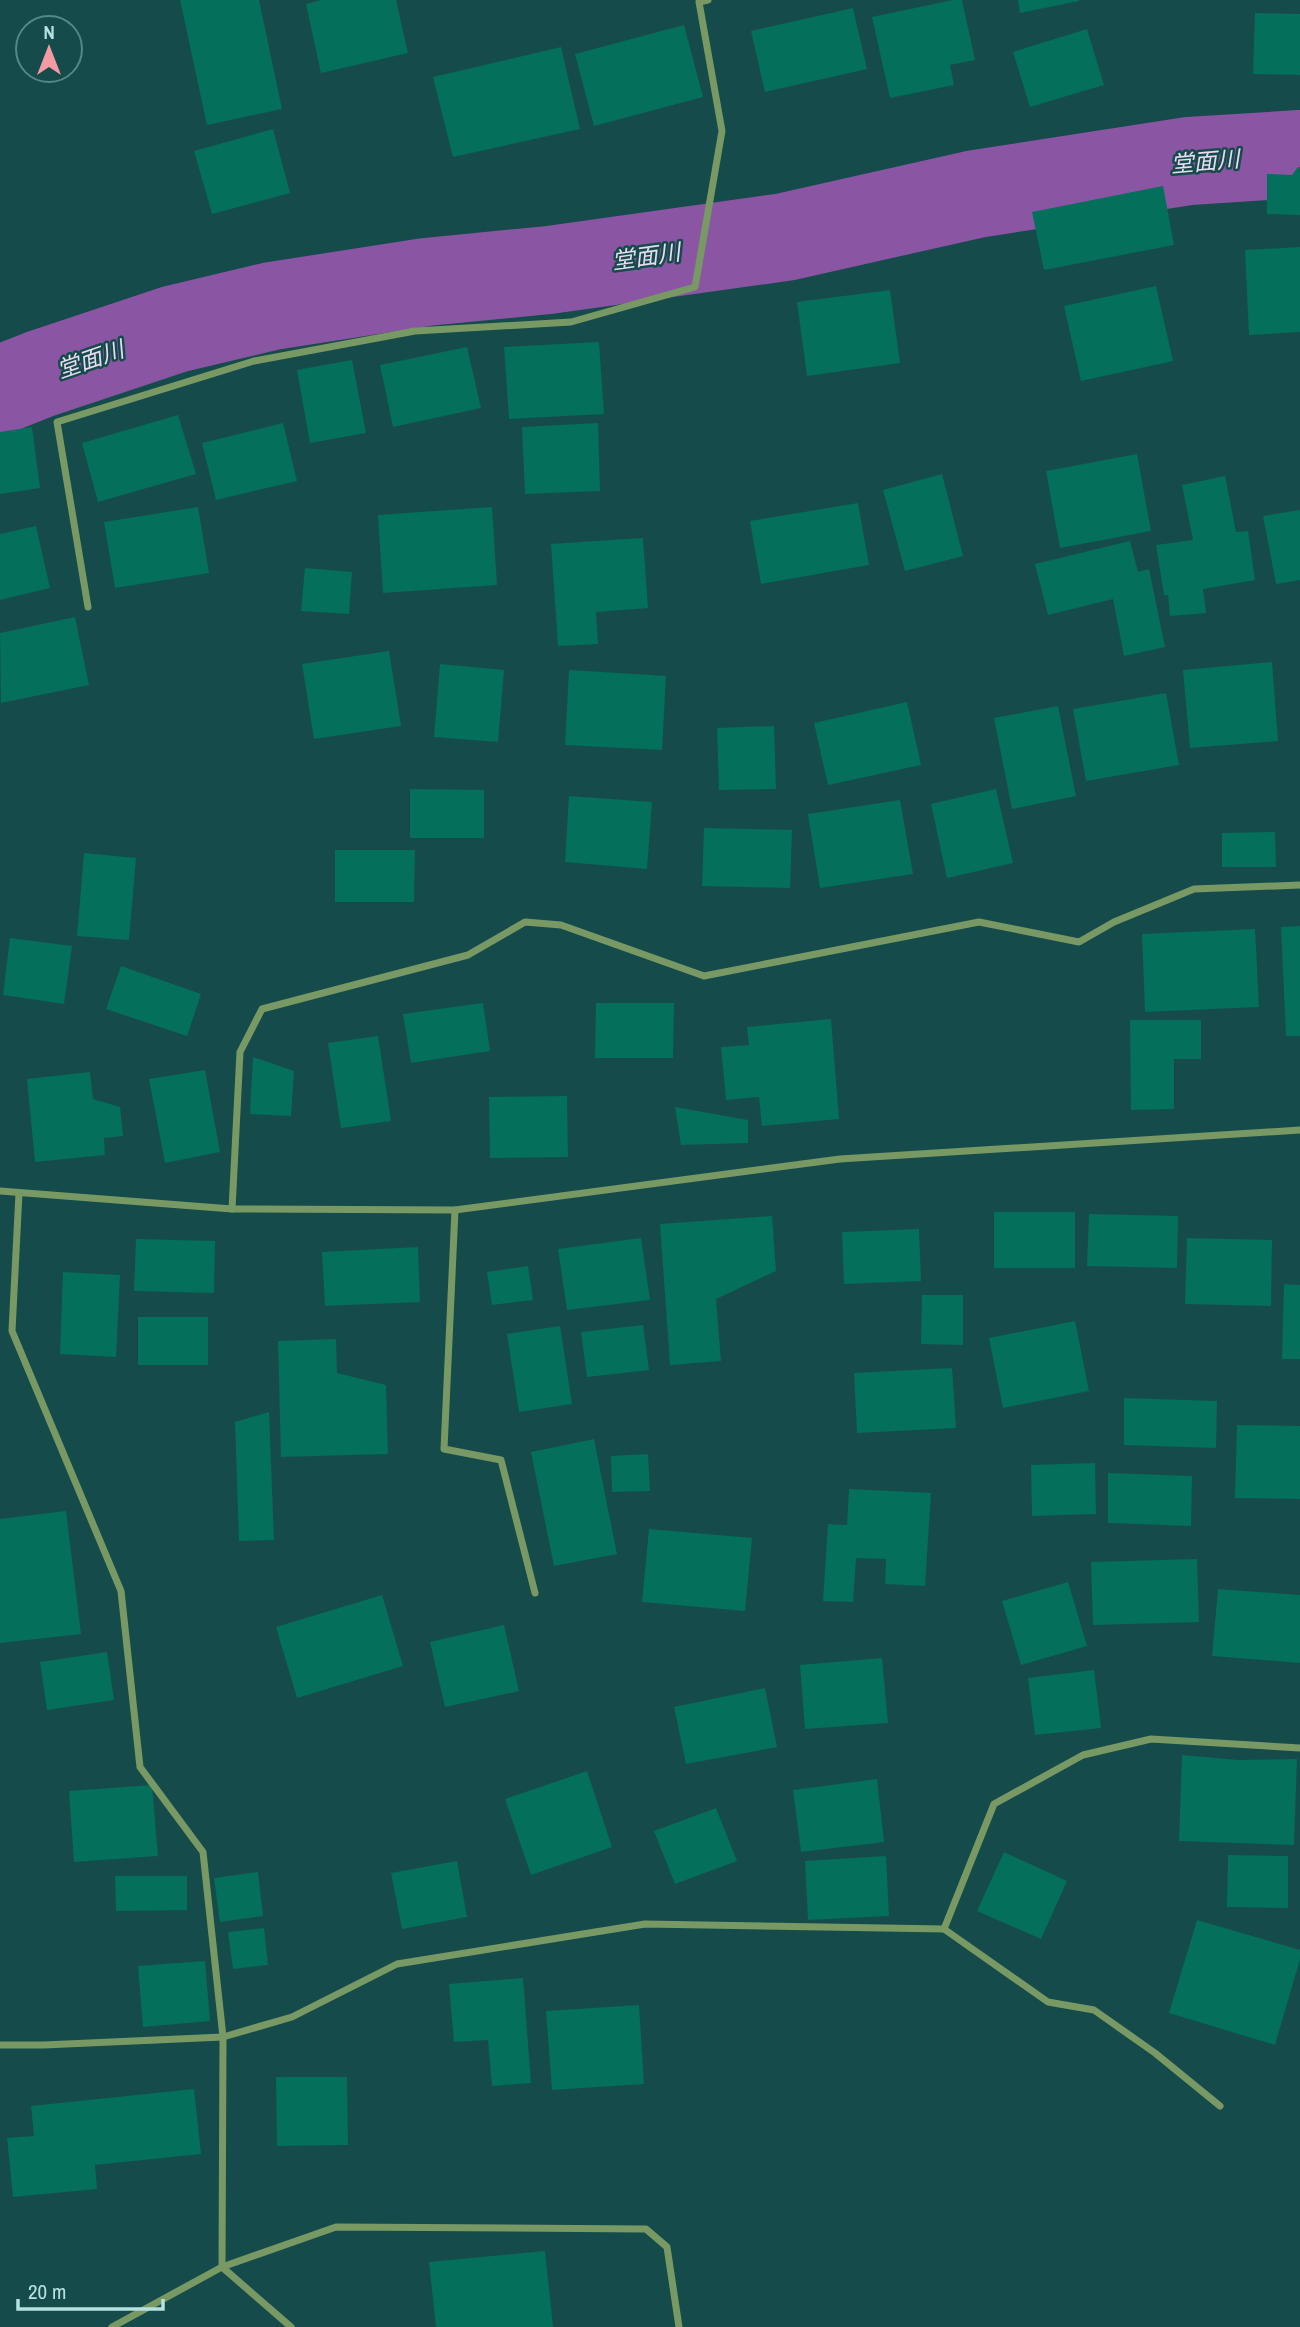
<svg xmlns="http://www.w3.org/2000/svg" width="1300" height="2327" font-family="'Archivo Narrow','Noto Sans JP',sans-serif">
<rect width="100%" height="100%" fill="#164b4b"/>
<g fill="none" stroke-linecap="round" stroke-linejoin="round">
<path stroke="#8a56a3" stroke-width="88" d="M 0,390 L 40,374 L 175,329 L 272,306 L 426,282 L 549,270 L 785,237 L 976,194 L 1189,161 L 1300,154"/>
</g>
<g fill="#046f5a">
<path d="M 180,0 L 259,0 L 282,109 L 207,125 Z"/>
<path d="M 321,0 L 396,0 L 408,53 L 321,73 L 306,4 Z"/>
<path d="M 953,0 L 962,0 L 975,60 L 950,65 L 954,85 L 890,98 L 872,17 Z"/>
<path d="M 1018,0 L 1079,0 L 1079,1 L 1020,13 Z"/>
<path d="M 853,8 L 867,69 L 765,92 L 751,31 Z"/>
<path d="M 1255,13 L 1300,14 L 1300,75 L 1253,74 Z"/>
<path d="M 684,25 L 703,97 L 594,126 L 575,54 Z"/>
<path d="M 1087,29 L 1104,85 L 1030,107 L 1013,52 Z"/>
<path d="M 561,47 L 580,129 L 453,157 L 433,77 Z"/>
<path d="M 273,129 L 290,193 L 212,214 L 194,151 Z"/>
<path d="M 1298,167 L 1300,167 L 1300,215 L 1267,214 L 1267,174 L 1292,175 Z"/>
<path d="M 1163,186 L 1174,245 L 1044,270 L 1032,212 Z"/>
<path d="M 1300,247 L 1300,332 L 1249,335 L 1245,250 Z"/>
<path d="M 1156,286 L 1173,361 L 1081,381 L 1064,306 Z"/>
<path d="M 890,290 L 900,363 L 807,376 L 797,302 Z"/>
<path d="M 599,342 L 604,414 L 509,419 L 504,347 Z"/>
<path d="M 467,347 L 481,408 L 393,427 L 380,365 Z"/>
<path d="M 352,360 L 366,433 L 310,443 L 297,370 Z"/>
<path d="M 178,415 L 196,474 L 98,502 L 82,443 Z"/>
<path d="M 283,423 L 297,481 L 216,500 L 202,443 Z"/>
<path d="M 598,423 L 600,491 L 525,494 L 522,427 Z"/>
<path d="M 32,427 L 40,488 L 0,494 L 0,432 Z"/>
<path d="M 1137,454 L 1151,531 L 1060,548 L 1046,471 Z"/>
<path d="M 942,474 L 963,556 L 905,571 L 883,490 Z"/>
<path d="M 1225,476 L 1236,532 L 1248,531 L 1255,580 L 1203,589 L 1206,613 L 1170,616 L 1168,595 L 1164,595 L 1156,545 L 1193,540 L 1182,485 Z"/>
<path d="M 858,503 L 869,565 L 761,584 L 750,521 Z"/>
<path d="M 198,507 L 209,573 L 115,588 L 104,522 Z"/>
<path d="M 492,507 L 497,585 L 383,593 L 378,515 Z"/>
<path d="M 1300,510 L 1300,580 L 1276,584 L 1263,516 Z"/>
<path d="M 36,526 L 50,588 L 0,600 L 0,534 Z"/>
<path d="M 643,538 L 648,608 L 596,612 L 598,644 L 558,646 L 551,544 Z"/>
<path d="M 1130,541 L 1138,572 L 1149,569 L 1165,647 L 1124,656 L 1113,599 L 1048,615 L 1035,564 Z"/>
<path d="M 305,568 L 352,572 L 349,614 L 301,611 Z"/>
<path d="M 75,617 L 89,685 L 1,703 L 0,633 Z"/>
<path d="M 389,651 L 401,726 L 314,739 L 302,664 Z"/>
<path d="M 1272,662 L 1278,741 L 1190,748 L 1183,670 Z"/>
<path d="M 440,664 L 504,670 L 498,742 L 434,737 Z"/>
<path d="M 569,670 L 666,676 L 662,750 L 565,745 Z"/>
<path d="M 1166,693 L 1179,765 L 1086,781 L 1073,709 Z"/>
<path d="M 907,702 L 921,765 L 828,785 L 814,723 Z"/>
<path d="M 1058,706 L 1076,796 L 1012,809 L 994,718 Z"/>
<path d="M 774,726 L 776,789 L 719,790 L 717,728 Z"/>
<path d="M 410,789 L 484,790 L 484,838 L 410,838 Z"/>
<path d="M 996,789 L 1013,863 L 947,878 L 931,804 Z"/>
<path d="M 569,796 L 652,802 L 647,869 L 565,862 Z"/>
<path d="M 900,800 L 913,874 L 820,888 L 808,814 Z"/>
<path d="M 704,828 L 792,830 L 790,888 L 702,886 Z"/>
<path d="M 1275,832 L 1276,867 L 1222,867 L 1222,833 Z"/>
<path d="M 335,850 L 415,850 L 414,902 L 335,902 Z"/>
<path d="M 84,853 L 136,858 L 129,940 L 77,936 Z"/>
<path d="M 1300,926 L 1300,1036 L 1286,1036 L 1281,927 Z"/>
<path d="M 1255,929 L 1259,1007 L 1145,1012 L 1142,934 Z"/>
<path d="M 10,938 L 72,946 L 64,1004 L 3,995 Z"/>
<path d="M 121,966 L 201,994 L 187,1036 L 106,1009 Z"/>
<path d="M 483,1003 L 490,1051 L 411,1063 L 403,1014 Z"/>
<path d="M 596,1003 L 674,1003 L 673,1058 L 595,1058 Z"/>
<path d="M 831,1019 L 839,1119 L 762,1126 L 759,1097 L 726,1100 L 721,1047 L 749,1045 L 747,1027 Z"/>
<path d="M 1130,1020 L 1201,1020 L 1201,1059 L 1174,1059 L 1174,1109 L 1131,1110 Z"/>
<path d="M 378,1036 L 391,1121 L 341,1128 L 328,1043 Z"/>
<path d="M 253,1057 L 294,1071 L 291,1116 L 250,1114 Z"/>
<path d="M 205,1070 L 220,1152 L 165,1163 L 149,1079 Z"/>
<path d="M 90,1072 L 93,1099 L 120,1107 L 123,1136 L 104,1138 L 105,1155 L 35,1162 L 27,1079 Z"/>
<path d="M 567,1096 L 568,1157 L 490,1158 L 489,1097 Z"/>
<path d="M 675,1107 L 748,1120 L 748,1143 L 681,1145 Z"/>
<rect x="994" y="1212" width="81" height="56"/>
<path d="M 1089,1214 L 1178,1216 L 1177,1268 L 1087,1266 Z"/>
<path d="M 772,1216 L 776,1271 L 716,1299 L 721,1361 L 670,1365 L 660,1224 Z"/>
<path d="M 919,1229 L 921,1281 L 844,1284 L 842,1232 Z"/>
<path d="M 641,1238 L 650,1300 L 567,1310 L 558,1249 Z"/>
<path d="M 1187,1238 L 1272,1240 L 1271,1306 L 1185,1304 Z"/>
<path d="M 136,1239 L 215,1241 L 214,1293 L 134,1291 Z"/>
<path d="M 418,1247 L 420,1302 L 325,1306 L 322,1252 Z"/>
<path d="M 528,1266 L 533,1300 L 492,1305 L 487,1272 Z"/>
<path d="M 63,1272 L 120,1275 L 116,1357 L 60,1354 Z"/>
<path d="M 1284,1284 L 1300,1285 L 1300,1359 L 1282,1359 Z"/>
<path d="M 922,1295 L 963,1295 L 963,1345 L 921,1344 Z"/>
<rect x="138" y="1317" width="70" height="48"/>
<path d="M 1075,1321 L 1089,1391 L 1003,1408 L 989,1338 Z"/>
<path d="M 643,1325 L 649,1370 L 587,1377 L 581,1332 Z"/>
<path d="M 560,1326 L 572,1404 L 519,1412 L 507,1334 Z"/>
<path d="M 336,1339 L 337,1373 L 386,1385 L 388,1454 L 281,1457 L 278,1341 Z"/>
<path d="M 952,1368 L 956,1428 L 857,1433 L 854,1373 Z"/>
<path d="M 1124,1398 L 1217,1401 L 1216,1448 L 1124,1445 Z"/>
<path d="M 269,1412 L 274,1540 L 239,1541 L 235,1422 Z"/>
<path d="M 1237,1425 L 1300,1426 L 1300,1499 L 1235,1498 Z"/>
<path d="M 594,1439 L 617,1554 L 554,1566 L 531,1452 Z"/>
<path d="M 648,1454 L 650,1491 L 612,1492 L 611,1456 Z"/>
<path d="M 1095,1463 L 1096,1514 L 1032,1516 L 1031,1465 Z"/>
<path d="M 1108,1473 L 1192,1476 L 1191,1526 L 1108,1523 Z"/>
<path d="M 849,1489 L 931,1493 L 925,1586 L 885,1584 L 886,1559 L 856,1558 L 853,1602 L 823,1601 L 828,1524 L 847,1525 Z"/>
<path d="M 66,1511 L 81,1634 L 0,1643 L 0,1519 Z"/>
<path d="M 649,1529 L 752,1538 L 745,1611 L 642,1602 Z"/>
<path d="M 1197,1559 L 1199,1622 L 1093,1625 L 1091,1562 Z"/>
<path d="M 1068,1582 L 1087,1646 L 1021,1665 L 1002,1601 Z"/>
<path d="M 1218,1589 L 1300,1595 L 1300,1663 L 1212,1656 Z"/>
<path d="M 382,1595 L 403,1666 L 297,1698 L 276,1627 Z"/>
<path d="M 504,1625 L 519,1691 L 445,1707 L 430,1642 Z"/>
<path d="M 107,1652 L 114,1700 L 47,1710 L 40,1662 Z"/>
<path d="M 882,1658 L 888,1723 L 805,1729 L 800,1665 Z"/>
<path d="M 1094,1670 L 1101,1728 L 1035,1735 L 1028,1678 Z"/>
<path d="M 765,1688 L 777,1747 L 686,1764 L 674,1707 Z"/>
<path d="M 1182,1755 L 1238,1760 L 1297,1759 L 1294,1845 L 1179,1841 Z"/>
<path d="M 587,1771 L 612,1847 L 531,1875 L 505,1799 Z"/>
<path d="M 877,1779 L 884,1842 L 801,1852 L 793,1790 Z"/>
<path d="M 152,1785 L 158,1856 L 74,1862 L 69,1791 Z"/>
<path d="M 716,1808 L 737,1861 L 675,1884 L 654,1831 Z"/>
<path d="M 1004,1852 L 1067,1881 L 1041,1939 L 977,1911 Z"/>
<path d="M 1228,1855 L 1288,1856 L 1288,1908 L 1227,1907 Z"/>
<path d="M 886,1856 L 889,1916 L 808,1920 L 805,1861 Z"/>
<path d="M 457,1861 L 467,1917 L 402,1929 L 391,1873 Z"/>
<path d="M 258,1872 L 263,1916 L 220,1922 L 214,1878 Z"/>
<path d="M 115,1876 L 187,1876 L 187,1910 L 116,1911 Z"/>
<path d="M 1197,1920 L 1300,1950 L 1300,1959 L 1275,2045 L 1169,2013 Z"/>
<path d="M 264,1928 L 268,1965 L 233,1969 L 228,1932 Z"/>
<path d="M 205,1961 L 210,2021 L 143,2027 L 138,1966 Z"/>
<path d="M 523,1978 L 531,2083 L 492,2086 L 488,2040 L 454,2042 L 449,1984 Z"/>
<path d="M 639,2005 L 644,2084 L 552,2090 L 546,2011 Z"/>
<path d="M 276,2077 L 347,2077 L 348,2145 L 277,2146 Z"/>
<path d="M 194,2089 L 201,2154 L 95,2165 L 97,2189 L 13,2197 L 7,2138 L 34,2136 L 31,2106 Z"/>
<path d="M 545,2251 L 553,2327 L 436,2327 L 429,2262 Z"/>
</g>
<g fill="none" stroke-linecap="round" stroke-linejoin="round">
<g stroke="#789963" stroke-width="7">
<path d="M 88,607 L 57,422 L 254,361 L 415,331 L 571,322 L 695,287 L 722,131 L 699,2 L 708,0"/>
<path d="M 0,1191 L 232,1209 L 455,1210 L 840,1159 L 1300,1130"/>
<path d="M 19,1193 L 12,1331 L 121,1591 L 140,1767 L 203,1852 L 223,2037 L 222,2267 L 291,2327"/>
<path d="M 232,1209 L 240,1052 L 262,1009 L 468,955 L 525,922 L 561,925 L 704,976 L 979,922 L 1079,942 L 1114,922 L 1194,889 L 1300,885"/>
<path d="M 455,1210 L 444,1449 L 501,1460 L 535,1593"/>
<path d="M 944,1929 L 994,1804 L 1083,1755 L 1151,1739 L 1300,1748"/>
<path d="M 0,2045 L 44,2045 L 223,2037 L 292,2017 L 397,1964 L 645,1924 L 944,1929 L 1048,2002 L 1094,2010 L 1155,2053 L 1220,2106"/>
<path d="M 112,2327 L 222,2267 L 336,2227 L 646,2229 L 667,2247 L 679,2327"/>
</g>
</g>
<g text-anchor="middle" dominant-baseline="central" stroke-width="5" stroke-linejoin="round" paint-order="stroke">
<g font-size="23" font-style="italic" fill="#e9dbf1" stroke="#164b4b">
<text transform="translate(1205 161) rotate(-5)">堂面川</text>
<text transform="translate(646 256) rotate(-8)">堂面川</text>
<text transform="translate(90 359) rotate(-19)">堂面川</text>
</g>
</g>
<g transform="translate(49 49)"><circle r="33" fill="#164b4b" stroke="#568787" stroke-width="2"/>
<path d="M0-5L12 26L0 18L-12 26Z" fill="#f49aa3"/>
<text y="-10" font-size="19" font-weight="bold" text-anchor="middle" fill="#b5e1e0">N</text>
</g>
<path d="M18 2299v10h145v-10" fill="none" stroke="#b5e1e0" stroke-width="3.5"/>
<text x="28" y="2299" font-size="21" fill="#b5e1e0" stroke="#164b4b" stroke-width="5" paint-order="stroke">20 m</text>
</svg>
